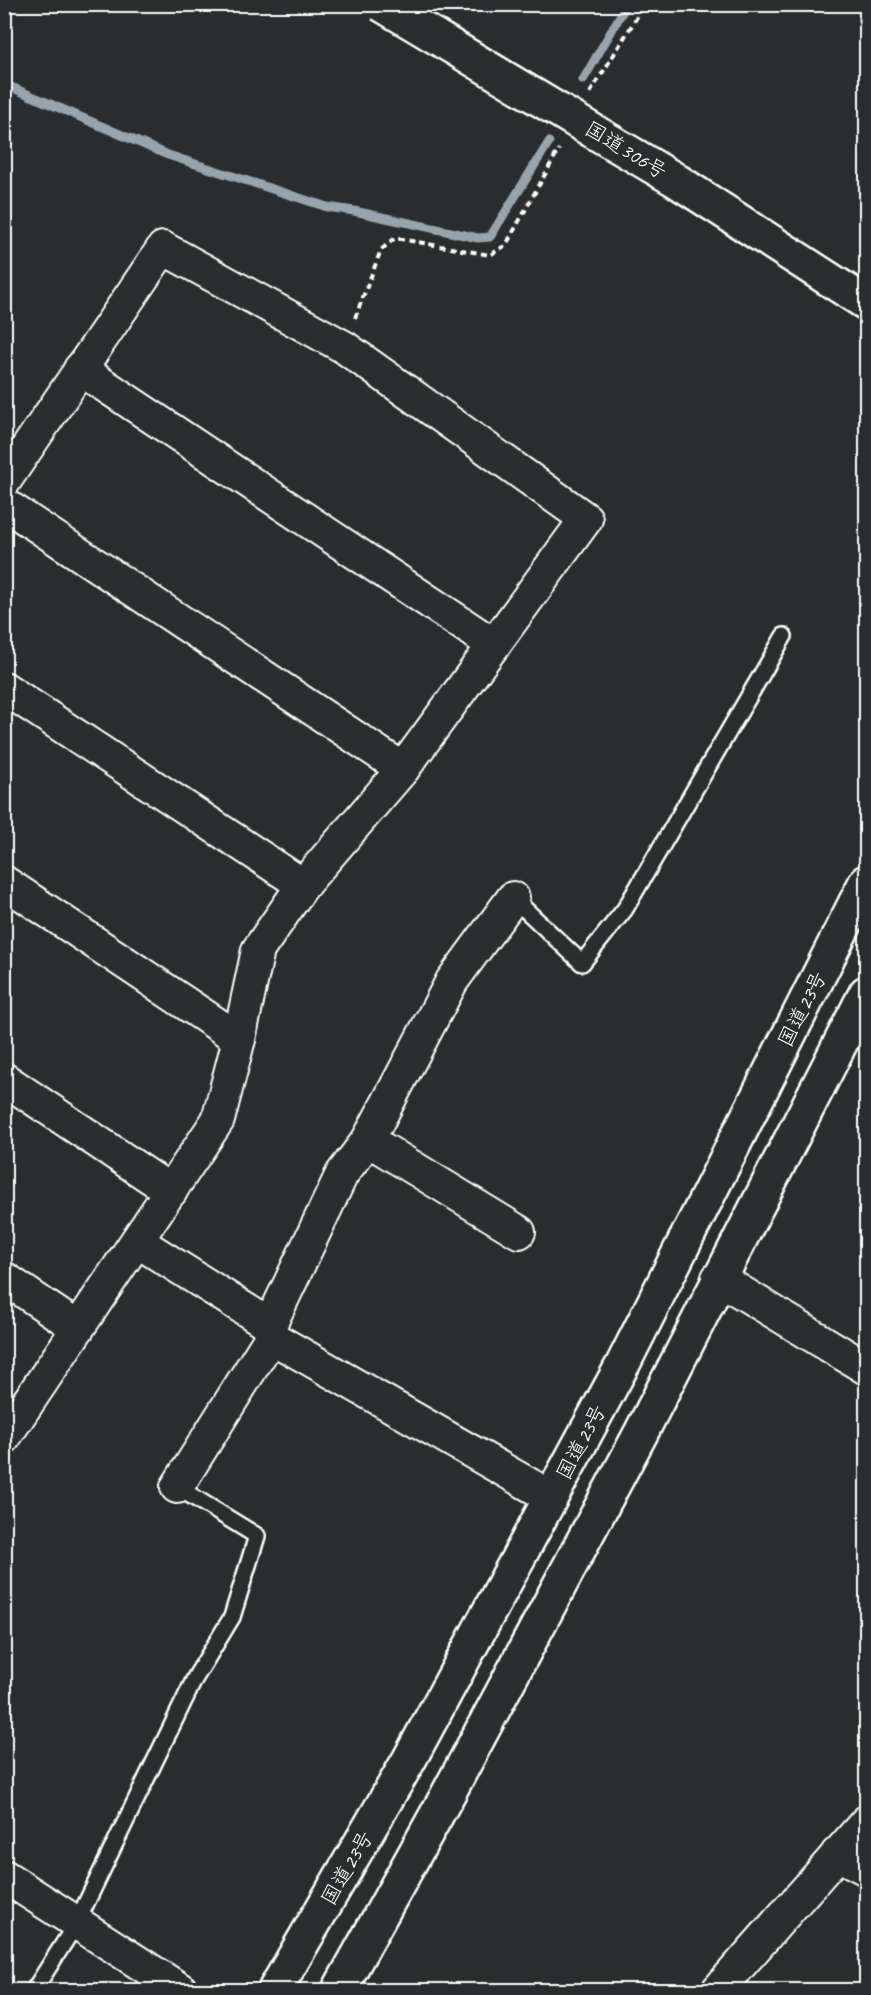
<svg xmlns="http://www.w3.org/2000/svg" width="871" height="1995" font-family="Caveat,'Klee One',sans-serif">
<rect width="100%" height="100%" fill="#2a2d2e"/>
<filter id="ink" filterUnits="userSpaceOnUse"><feTurbulence type="fractalNoise" baseFrequency=".0167" numOctaves="2"/><feDisplacementMap in="SourceGraphic" scale="12" xChannelSelector="R" yChannelSelector="G"/><feConvolveMatrix kernelMatrix="1 2 1 2 8 2 1 2 1" color-interpolation-filters="sRGB"/></filter>
<g filter="url(#ink)">
<g fill="none" stroke-linecap="round" stroke-linejoin="round">
<g stroke="#97a4ad" stroke-width="9">
<path d="M 583,80 L 627,4"/>
<path d="M 4,84 L 168,155 L 327,207 L 354,211 L 478,238 L 490,237 L 549,142"/>
</g>
<g stroke="#fff" stroke-width="20">
<g id="service">
<path d="M 513,898 L 582,963 L 625,909 L 784,636"/>
<path d="M 34,1990 L 76,1924 L 195,1678 L 232,1617 L 257,1536 L 177,1487"/>
</g>
</g>
<g stroke="#fff" stroke-width="36">
<g id="minor">
<path d="M 80,369 L 494,645"/>
<path d="M 4,482 L 163,248 L 344,347 L 586,519 L 403,769 L 303,885 L 258,950 L 239,1039 L 218,1120 L 4,1438"/>
<path d="M 4,504 L 403,769"/>
<path d="M 4,688 L 303,885"/>
<path d="M 4,882 L 239,1039"/>
<path d="M 4,1079 L 171,1191"/>
<path d="M 368,1140 L 519,1232"/>
<path d="M 137,1241 L 270,1325 L 271,1337 L 551,1497"/>
<path d="M 4,1278 L 78,1328"/>
<path d="M 718,1278 L 866,1368"/>
<path d="M 270,1325 L 342,1174 L 368,1140 L 452,981 L 513,898"/>
<path d="M 177,1487 L 271,1337"/>
<path d="M 837,1854 L 866,1869"/>
<path d="M 4,1876 L 181,1990"/>
<path d="M 718,1990 L 866,1822"/>
</g>
</g>
<g stroke="#fff" stroke-width="38">
<g id="trunk">
<path d="M 593,131 L 674,179 L 866,303"/>
<path d="M 275,1990 L 409,1760 L 623,1364 L 866,882"/>
<path d="M 339,1990 L 447,1796 L 642,1431 L 866,993"/>
</g>
</g>
<g stroke="#fff" stroke-width="4" stroke-dasharray="6 4.5" stroke-linecap="butt">
<path d="M 590,93 L 645,4"/>
<path d="M 355,318 L 381,250 L 395,238 L 490,255 L 506,245 L 559,149"/>
</g>
<use href="#service" stroke="#2a2d2e" stroke-width="15"/>
<use href="#minor" stroke="#2a2d2e" stroke-width="32"/>
<use href="#trunk" stroke="#2a2d2e" stroke-width="33"/>
<g stroke="#fff" stroke-width="38" stroke-linecap="butt">
<path id="trunk-bridge" d="M 381,4 L 593,131"/>
</g>
<use href="#trunk-bridge" stroke="#2a2d2e" stroke-width="33"/>
</g>
</g>
<g text-anchor="middle" dominant-baseline="central" stroke-width="6" stroke-linejoin="round" paint-order="stroke">
<g font-size="21" fill="#fff" stroke="#2a2d2e">
<text transform="translate(626 150) rotate(31)">国道306号</text>
<text transform="translate(802 1009) rotate(-63)">国道23号</text>
<text transform="translate(581 1442) rotate(-62)">国道23号</text>
<text transform="translate(347 1868) rotate(-60)">国道23号</text>
</g>
</g>
<rect width="871" height="1995" fill="none" stroke="#2a2d2e" stroke-width="24"/>
<rect x="12" y="12" width="847" height="1971" fill="none" stroke="#fff" stroke-width="2" filter="url(#ink)"/>
</svg>
